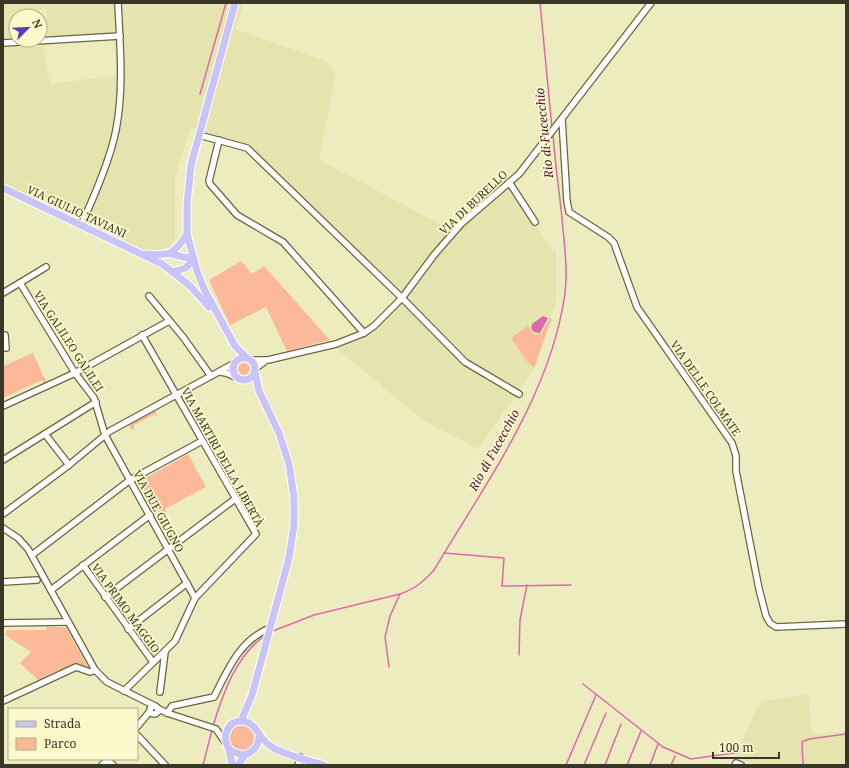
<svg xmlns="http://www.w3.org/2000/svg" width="849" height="768" font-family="'Noto Serif',serif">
<rect width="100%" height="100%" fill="#edecbf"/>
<g fill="#e5e4af" fill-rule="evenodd">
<path d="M 3,3 L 243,3 L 236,29 L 326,61 L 336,73 L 319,160 L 450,229 L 505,180 L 552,250 L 556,248 L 556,302 L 534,369 L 478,449 L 424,421 L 336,348 L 373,332 L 405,298 L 248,145 L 190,128 L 175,177 L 175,239 L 169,246 L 160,251 L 145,251 L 23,195 L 3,182 ZM 46,9 L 48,44 L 114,39 L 116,75 L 50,84 L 43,46 L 20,47 L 20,40 L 16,40 L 16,16 L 19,16 L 19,12 Z"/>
<path d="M 808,694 L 812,735 L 846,731 L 846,765 L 758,765 L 734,758 L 756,709 L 762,701 Z"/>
</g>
<g fill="#fbb999">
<path d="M 241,261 L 252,274 L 264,266 L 330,340 L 287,351 L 266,307 L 230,325 L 209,280 Z"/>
<path d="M 550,318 L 552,318 L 534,368 L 526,360 L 511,338 L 528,326 L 534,335 L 541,334 Z"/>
<path d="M 33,353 L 46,382 L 44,383 L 42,380 L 3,398 L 3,366 Z"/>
<circle cx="244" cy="369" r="6"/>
<path d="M 155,409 L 157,416 L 156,417 L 155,414 L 134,425 L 134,430 L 131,429 L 128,423 Z"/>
<path d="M 188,454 L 206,487 L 165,509 L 167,512 L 158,516 L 139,482 Z"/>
<path d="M 46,627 L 66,627 L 89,669 C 66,665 59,670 38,680 L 20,663 L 31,652 L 5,635 L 7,630 L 46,630 Z"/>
<circle cx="241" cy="738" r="13"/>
</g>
<path fill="#db6aac" d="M 543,316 L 548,318 L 540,333 L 534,332 L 531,328 L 532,324 Z"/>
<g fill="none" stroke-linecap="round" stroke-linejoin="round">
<g stroke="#db6aac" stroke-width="1.5">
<path d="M 540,3 L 552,128"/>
<path d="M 200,94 L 226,3"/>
<path d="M 444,553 L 504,558 L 502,586 L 571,585"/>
<path d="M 273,631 L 314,615 L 400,594 C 415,589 424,581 434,570 C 485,484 551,395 565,293 C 568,268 564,243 562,218 C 559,190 555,162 553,134"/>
<path d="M 519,655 L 520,620 L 527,585"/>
<path d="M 389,667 L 385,637 L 390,616 L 400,594"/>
<path d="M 583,684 L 663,747 L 691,759 L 734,753"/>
<path d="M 213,726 C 223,693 236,655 266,635"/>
<path d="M 203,765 L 212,730"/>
<path d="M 566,765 L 596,695"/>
<path d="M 584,765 L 606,713"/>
<path d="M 605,765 L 621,724"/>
<path d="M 627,765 L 641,731"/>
<path d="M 650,765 L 658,744"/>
<path d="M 671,765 L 675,756"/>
<path d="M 803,765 L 802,742 L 809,739 L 846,734"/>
</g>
<g stroke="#69673f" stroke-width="8">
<g id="minor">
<path d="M 3,43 L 120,36"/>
<path d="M 562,119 L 567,201 L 569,212 L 608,237 L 614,243 L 637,307 L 732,443 L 736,456 L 736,471 L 759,589 L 766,616 L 770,623 L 776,627 L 846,624"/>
<path d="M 199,135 L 247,148 L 402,298 L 465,362 L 519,394"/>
<path d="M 219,140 L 209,181 L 210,184 L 237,215 L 283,242 L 364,333"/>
<path d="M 509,182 L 535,222"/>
<path d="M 81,225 C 94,197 110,160 116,130 C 124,89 120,45 118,3"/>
<path d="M 20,283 L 75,373 L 94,398 L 105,435 L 195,598"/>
<path d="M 3,293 L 46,267"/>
<path d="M 149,296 L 183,337 L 211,376"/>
<path d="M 3,335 L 5,335 L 6,348"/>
<path d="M 252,360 L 268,360 L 336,344 L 364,333 L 374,326 L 402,298 L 434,255 L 461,224 L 519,174 L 651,3"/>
<path d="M 256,368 L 264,362"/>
<path d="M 220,372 L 226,373 L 238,378"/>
<path d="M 3,406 L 75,373 L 169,321"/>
<path d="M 45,434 L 69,465"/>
<path d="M 3,460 L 96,402"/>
<path d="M 3,514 L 69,465 L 110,431 L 233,364"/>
<path d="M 3,528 L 18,538 L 28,549 L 95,670 L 107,682 L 155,706"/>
<path d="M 32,555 L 130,480 L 202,441"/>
<path d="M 83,565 L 153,662"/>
<path d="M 3,582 L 37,580"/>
<path d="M 51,590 L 150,515"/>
<path d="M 105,597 L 235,499"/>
<path d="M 3,623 L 67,622"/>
<path d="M 128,629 L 187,583"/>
<path d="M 124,691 L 175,641 L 195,598 L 256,534 L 142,335"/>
<path d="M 160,692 L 165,652"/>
<path d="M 3,701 L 76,667 L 90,672 L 95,670"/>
<circle cx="154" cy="710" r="4"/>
<path d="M 157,708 L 167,713 L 216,729 L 225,742"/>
<path d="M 167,713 L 172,706 L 214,697 C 228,669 240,640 270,628"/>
<path d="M 137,727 L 150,711"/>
<path d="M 137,735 L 165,765"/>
<path d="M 107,759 L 113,765"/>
<path d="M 102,765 L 108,759"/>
<path d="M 298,765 L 300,757"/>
<path d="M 735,765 L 736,763 L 741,765"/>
</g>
</g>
<g stroke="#fff" stroke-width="9">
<g id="major">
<path d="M 235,3 L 191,165 L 187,204 L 187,234 L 197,271 L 205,291 L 235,346 L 246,357"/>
<path d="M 3,188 L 162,264 L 189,285 L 209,307"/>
<path d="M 145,254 C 169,256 174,255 187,234"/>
<path d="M 171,254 L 193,259"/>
<path d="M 172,272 L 186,268 L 193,259"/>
<circle cx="244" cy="369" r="11"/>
<path d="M 241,721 L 252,695 L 289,558 L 294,525 L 294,498 L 289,464 L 279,433 L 259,391 L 255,372"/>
<path d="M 259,735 C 259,746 253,753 243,755 L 231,751 C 219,739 228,716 247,722 C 257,725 260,741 272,747 C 286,756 308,760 324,765"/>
<path d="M 229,749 L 232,765"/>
<path d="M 238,765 L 245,755"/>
</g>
</g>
<use href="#minor" stroke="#fff" stroke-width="5.5"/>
<use href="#major" stroke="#c8c4f8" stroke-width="7"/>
</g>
<g text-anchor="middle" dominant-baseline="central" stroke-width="3.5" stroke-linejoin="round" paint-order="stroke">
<g font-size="11" fill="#393826" stroke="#fbf9cc">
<text transform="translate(473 202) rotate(-43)">VIA DI BURELLO</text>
<text transform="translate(77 211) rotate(25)">VIA GIULIO TAVIANI</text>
<text transform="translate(69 341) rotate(57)">VIA GALILEO GALILEI</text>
<text transform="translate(706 388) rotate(55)">VIA DELLE COLMATE</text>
<text transform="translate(223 457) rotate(61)">VIA MARTIRI DELLA LIBERTÀ</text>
<text transform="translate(159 511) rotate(61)">VIA DUE GIUGNO</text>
<text transform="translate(126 608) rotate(54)">VIA PRIMO MAGGIO</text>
</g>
<g font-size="12" font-style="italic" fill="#520939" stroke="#fbf9cc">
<text transform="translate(544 133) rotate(-96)">Rio di Fucecchio</text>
<text transform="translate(494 450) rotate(-61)">Rio di Fucecchio</text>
</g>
</g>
<rect width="849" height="768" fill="none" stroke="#393826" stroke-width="8"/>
<rect x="8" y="708" width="130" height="52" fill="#fbf9cc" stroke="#adac8a"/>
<rect x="16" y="721" width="20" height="6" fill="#c8c4f8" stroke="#adac8a"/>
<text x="44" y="728" font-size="12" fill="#393826">Strada</text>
<rect x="16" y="738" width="20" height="12" fill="#fbb999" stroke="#adac8a"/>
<text x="44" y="748" font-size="12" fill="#393826">Parco</text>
<g transform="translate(28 28) rotate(66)"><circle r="19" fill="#fbf9cc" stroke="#adac8a"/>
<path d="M0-3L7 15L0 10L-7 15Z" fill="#5740b8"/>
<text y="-6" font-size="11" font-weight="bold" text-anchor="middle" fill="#393826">N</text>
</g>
<path d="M713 752v6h66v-6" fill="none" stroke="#393826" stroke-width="2"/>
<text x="719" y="752" font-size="12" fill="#393826" stroke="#fbf9cc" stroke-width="3" paint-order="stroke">100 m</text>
</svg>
